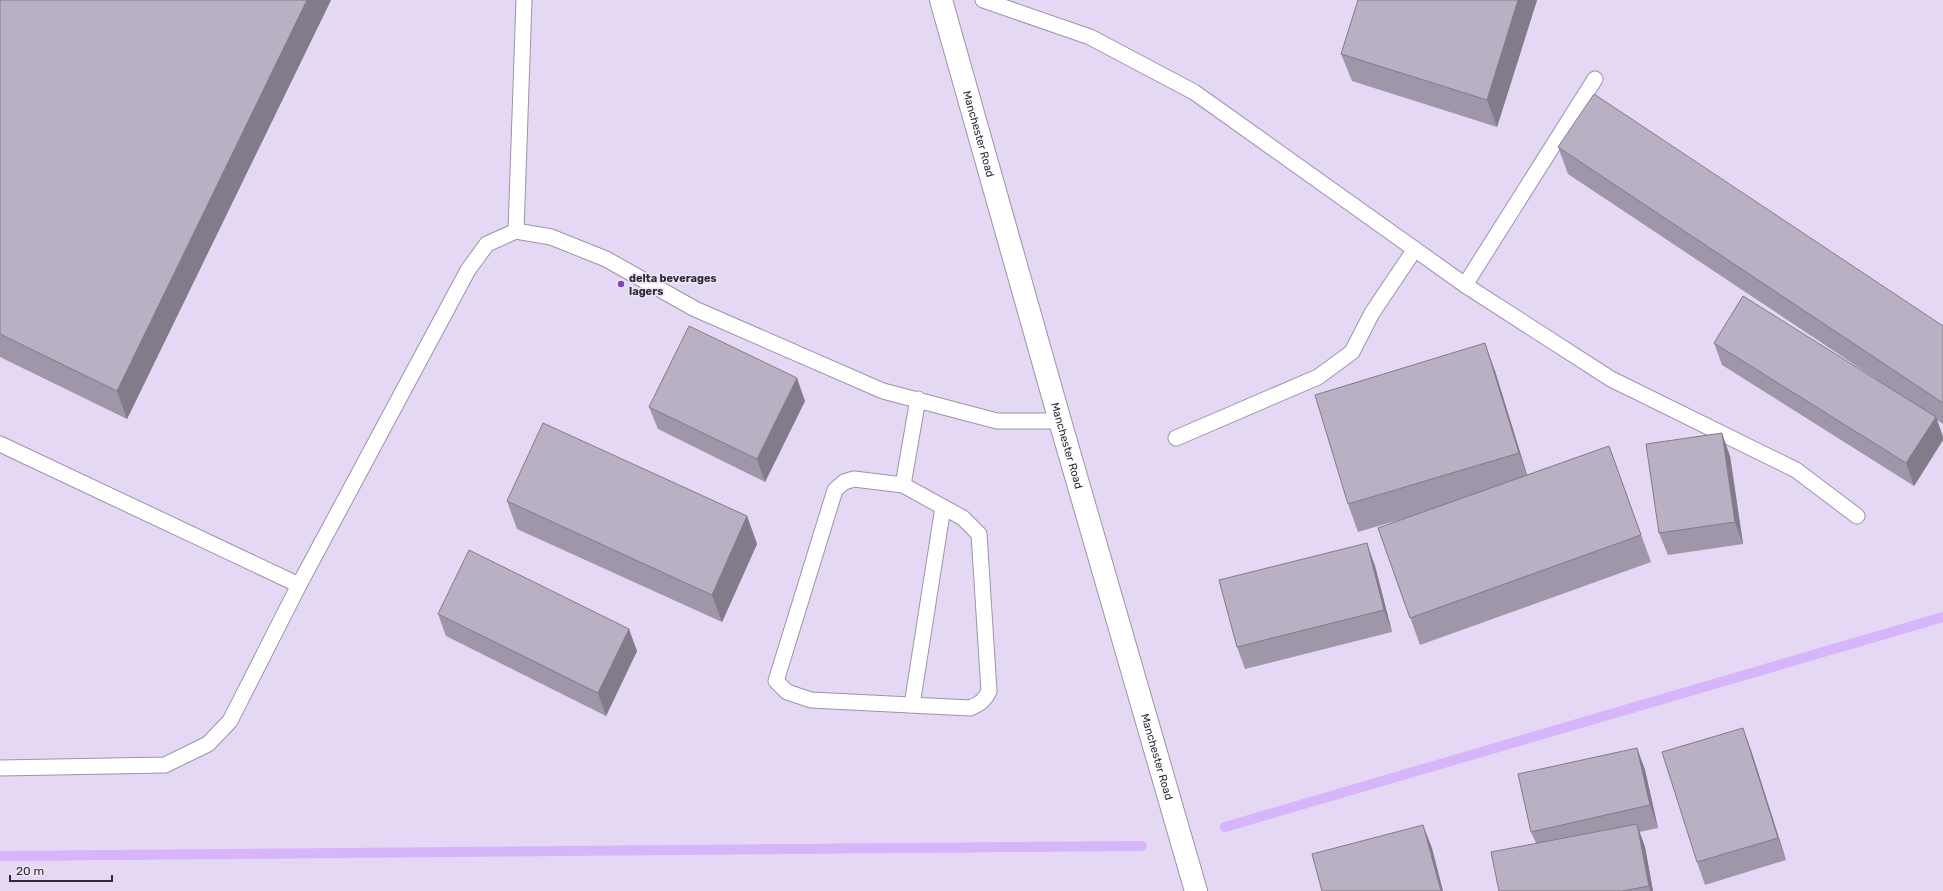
<svg xmlns="http://www.w3.org/2000/svg" width="1943" height="891" font-family="Rubik,sans-serif">
<rect width="100%" height="100%" fill="#ede4f8"/>
<rect fill="#e5d8f4" x="0" y="0" width="1943" height="891"/>
<g fill="none" stroke-linecap="round" stroke-linejoin="round">
<g stroke="#d7b5fa" stroke-width="10">
<path d="M 1225,827 L 1943,617"/>
<path d="M 0,856 L 1142,846"/>
</g>
<g stroke="#9d94a8" stroke-width="17">
<g id="lane">
<path d="M 983,0 L 1090,37 L 1194,92 L 1465,285 L 1611,379 L 1796,470 L 1857,516"/>
<path d="M 516,231 L 524,0"/>
<path d="M 1465,285 L 1595,79"/>
<path d="M 1176,438 L 1318,377 L 1352,352 L 1372,313 L 1415,249"/>
<path d="M 0,444 L 299,585"/>
<path d="M 854,479 L 903,485 L 963,518 L 979,534 L 989,691 C 985,700 980,704 970,708 L 811,700 L 787,692 L 776,681 L 835,490 L 844,482 Z"/>
<path d="M 903,485 L 918,399"/>
<path d="M 912,705 L 943,507"/>
<path d="M 0,768 L 165,765 L 208,744 L 230,721 L 299,585 L 468,270 L 487,244 L 516,231 L 551,237 L 606,259 L 695,309 L 883,391 L 997,421 L 1060,421"/>
</g>
</g>
<g stroke="#9d94a8" stroke-width="24">
<g id="street">
<path id="s1" d="M 941,0 L 1060,421 L 1196,891"/>
</g>
</g>
<use href="#lane" stroke="#fff" stroke-width="15"/>
<use href="#street" stroke="#fff" stroke-width="22"/>
</g>
<g fill="#9f97a9">
<path d="M 0,0 L 331,0 L 127,419 L 0,357 Z"/>
<path d="M 1358,0 L 1537,0 L 1497,127 L 1352,81 L 1341,54 Z"/>
<path d="M 1558,147 L 1943,326 L 1943,424 L 1937,420 L 1943,437 L 1943,440 L 1914,486 L 1722,365 L 1714,343 L 1876,379 L 1568,174 Z"/>
<path d="M 1495,371 L 1527,475 L 1609,446 L 1651,562 L 1420,645 L 1378,528 L 1416,515 L 1358,532 L 1348,504 Z"/>
<path d="M 805,401 L 765,482 L 658,429 L 649,407 Z"/>
<path d="M 1730,456 L 1743,544 L 1668,555 L 1659,533 Z"/>
<path d="M 507,501 L 747,516 L 757,544 L 722,622 L 517,529 Z"/>
<path d="M 1375,566 L 1392,632 L 1245,669 L 1237,647 Z"/>
<path d="M 438,614 L 637,651 L 606,716 L 446,636 Z"/>
<path d="M 1637,748 L 1645,770 L 1658,828 L 1639,832 L 1645,847 L 1653,891 L 1499,891 L 1536,843 L 1531,832 Z"/>
<path d="M 1751,750 L 1786,860 L 1705,885 L 1697,862 Z"/>
</g>
<g fill="#827b89">
<path d="M 307,0 L 331,0 L 127,419 L 117,391 Z"/>
<path d="M 1518,0 L 1537,0 L 1497,127 L 1487,100 Z"/>
<path d="M 1485,343 L 1495,371 L 1529,481 L 1519,453 Z"/>
<path d="M 797,378 L 805,401 L 765,482 L 757,459 Z"/>
<path d="M 1936,417 L 1943,437 L 1943,440 L 1914,486 L 1906,463 Z"/>
<path d="M 1722,433 L 1730,456 L 1743,544 L 1735,522 Z"/>
<path d="M 747,516 L 757,544 L 722,622 L 712,595 Z"/>
<path d="M 1367,543 L 1375,566 L 1392,632 L 1384,610 Z"/>
<path d="M 629,629 L 637,651 L 606,716 L 598,693 Z"/>
<path d="M 1743,728 L 1751,750 L 1786,860 L 1778,838 Z"/>
<path d="M 1637,748 L 1645,770 L 1658,828 L 1650,805 Z"/>
<path d="M 1637,824 L 1645,847 L 1653,891 L 1650,891 L 1649,886 Z"/>
<path d="M 1423,825 L 1432,848 L 1443,891 L 1441,891 Z"/>
</g>
<g fill="#b9b0c4" stroke="#827b89">
<path d="M 0,0 L 307,0 L 117,391 L 0,334 Z"/>
<path d="M 1358,0 L 1518,0 L 1487,100 L 1341,54 Z"/>
<path d="M 1594,94 L 1943,326 L 1943,403 L 1558,147 Z"/>
<path d="M 1743,296 L 1936,417 L 1906,463 L 1714,343 Z"/>
<path d="M 689,326 L 797,378 L 757,459 L 649,407 Z"/>
<path d="M 1485,343 L 1519,453 L 1348,504 L 1315,395 Z"/>
<path d="M 543,423 L 747,516 L 712,595 L 507,501 Z"/>
<path d="M 1722,433 L 1735,522 L 1659,533 L 1646,444 Z"/>
<path d="M 1609,446 L 1641,535 L 1410,618 L 1378,528 Z"/>
<path d="M 1367,543 L 1384,610 L 1237,647 L 1219,580 Z"/>
<path d="M 469,550 L 629,629 L 598,693 L 438,614 Z"/>
<path d="M 1743,728 L 1778,838 L 1697,862 L 1662,752 Z"/>
<path d="M 1637,748 L 1650,805 L 1531,832 L 1518,774 Z"/>
<path d="M 1637,824 L 1649,886 L 1622,891 L 1499,891 L 1491,852 Z"/>
<path d="M 1423,825 L 1441,891 L 1322,891 L 1312,854 Z"/>
</g>
<circle fill="#8544b8" stroke="#ede4f8" stroke-width="1.5" cx="621" cy="284" r="4"/>
<g text-anchor="middle" dominant-baseline="central" stroke-width="3.5" stroke-linejoin="round" paint-order="stroke">
<g font-size="11" fill="#2f2b33" stroke="#ede4f8">
<text stroke="none"><textPath href="#s1" startOffset="139">Manchester Road</textPath></text>
<text stroke="none"><textPath href="#s1" startOffset="463">Manchester Road</textPath></text>
<text stroke="none"><textPath href="#s1" startOffset="787">Manchester Road</textPath></text>
</g>
<g font-size="11" font-weight="bold" fill="#2f2b33" stroke="#ede4f8" text-anchor="start">
<text x="629" y="278">delta beverages<tspan x="629" dy="13">lagers</tspan></text>
</g>
</g>
<path d="M10 875v6h102v-6" fill="none" stroke="#2f2b33" stroke-width="2"/>
<text x="16" y="875" font-size="12" fill="#2f2b33" stroke="#ede4f8" stroke-width="3" paint-order="stroke">20 m</text>
</svg>
